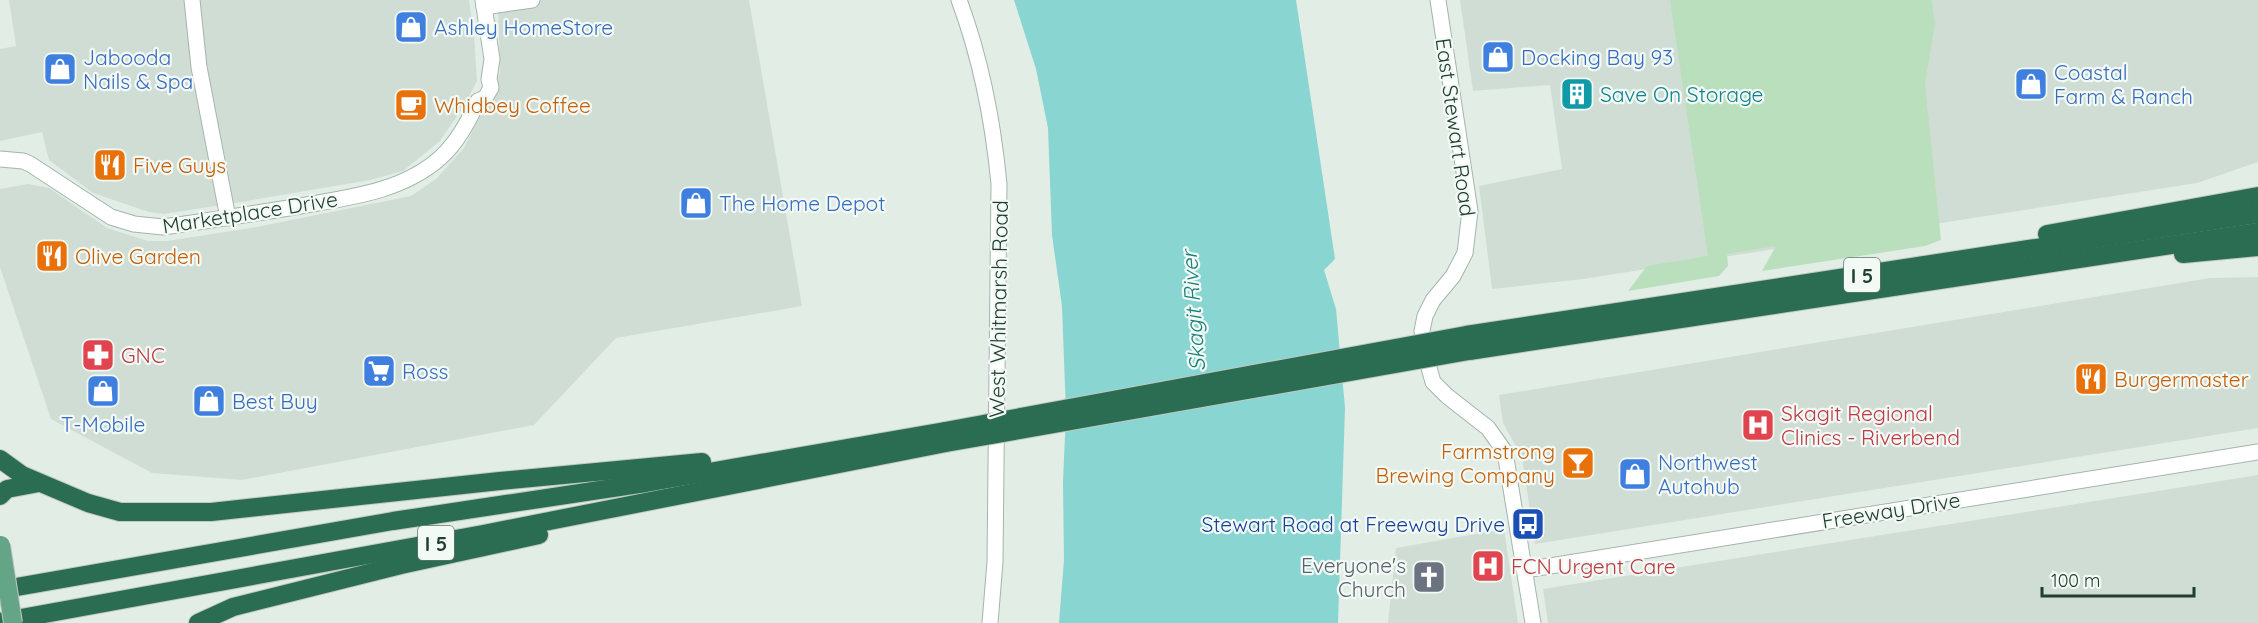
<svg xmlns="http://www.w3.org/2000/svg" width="2258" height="623" font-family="Quicksand,sans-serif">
<rect width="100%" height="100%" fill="#e2ede6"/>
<g fill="#d0ddd5">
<path d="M 9,0 L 469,0 L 474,35 L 477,81 L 465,104 L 440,141 L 403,171 L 370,180 L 247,201 L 164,214 L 149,212 L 93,193 L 49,160 L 42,132 L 0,141 L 0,49 L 16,46 Z"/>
<path d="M 498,0 L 749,0 L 802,306 L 616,338 L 534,425 L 242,480 L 152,473 L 51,419 L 0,267 L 0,189 L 28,184 L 49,188 L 107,228 L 148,241 L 167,241 L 251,228 L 411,196 L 436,179 L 464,148 L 487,103 L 500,73 Z"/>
<path d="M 1460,0 L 2258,0 L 2258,162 L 2197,183 L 1583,279 L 1492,289 L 1479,186 L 1562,169 L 1550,85 L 1473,91 Z"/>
<path d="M 2258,277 L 2258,428 L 1535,544 L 1522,457 L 1503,423 L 1499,395 L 2210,278 Z"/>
<path d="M 2258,475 L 2258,623 L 1548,623 L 1543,589 Z"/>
<path d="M 1504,529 L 1518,623 L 1388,623 L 1396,548 Z"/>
</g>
<path fill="#badfbd" d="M 1670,0 L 1932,0 L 1935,24 L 1925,84 L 1941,240 L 1925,246 L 1762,271 L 1776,246 L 1727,254 L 1728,266 L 1719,276 L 1628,291 L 1647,266 L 1708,256 Z"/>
<path fill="#88d5d1" d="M 1014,0 L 1296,0 L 1335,259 L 1324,270 L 1336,309 L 1345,408 L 1338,623 L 1059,623 L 1064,560 L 1063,482 L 1066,413 L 1062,306 L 1052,235 L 1048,128 L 1036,69 Z"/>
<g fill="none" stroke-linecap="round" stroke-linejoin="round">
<g stroke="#a4b5ac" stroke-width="17">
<g id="minor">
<path d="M 192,0 L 199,67 L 228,218"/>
<path d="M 959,0 C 981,59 993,121 999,184 L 995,562 L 990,623"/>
<path d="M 1438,0 L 1470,211 L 1465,253 L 1453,276 L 1433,300 L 1425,316 L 1422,331 L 1424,350 L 1433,382 L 1447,396 L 1488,428 L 1505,452 L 1533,623"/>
<path d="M 484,7 L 532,0"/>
<path d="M 478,101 L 485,98 L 491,88 L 489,79 L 492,59 L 483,0"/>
<path d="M 0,159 L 23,161 L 30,164 L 111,217 L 134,224 L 163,227 C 207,221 251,214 295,207 C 344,198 401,193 440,158 C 457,143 468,122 478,101"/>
<path d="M 1525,570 L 2258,452"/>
</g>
</g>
<g stroke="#c1c9c5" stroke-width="20">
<g id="highway">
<path d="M 2047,234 L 2258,196"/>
<path d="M 2183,254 L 2258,247"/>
<path d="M 1466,335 L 2258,214"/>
<path d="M 1469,351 L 2258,232"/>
<path d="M 0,459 L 22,475 L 88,503 L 120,512 L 211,512 L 500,481 L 702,462"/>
<path d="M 0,496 L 7,489 L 39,483"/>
<path d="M 0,590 L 393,521 L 646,483 L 945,431"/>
<path d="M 0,622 L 483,534 L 946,443"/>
<path d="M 198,623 L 233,607 L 401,565 L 539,535"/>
</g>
</g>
<use href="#minor" stroke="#fff" stroke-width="15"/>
<use href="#highway" stroke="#2b6d52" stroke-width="18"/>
<g stroke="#c1c9c5" stroke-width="20" stroke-linecap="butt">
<path id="major-bridge" d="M 1,545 L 13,623"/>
</g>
<g stroke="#c1c9c5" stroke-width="20" stroke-linecap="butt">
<g id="highway-bridge">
<path d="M 945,431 L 1466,335"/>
<path d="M 946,443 L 1469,351"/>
</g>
</g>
<use href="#major-bridge" stroke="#65a587" stroke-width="18"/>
<use href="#highway-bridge" stroke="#2b6d52" stroke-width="18"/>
</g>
<defs>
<g id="shop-square" transform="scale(1.725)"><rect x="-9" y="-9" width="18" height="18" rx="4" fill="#3f7fe0" stroke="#f3f9f5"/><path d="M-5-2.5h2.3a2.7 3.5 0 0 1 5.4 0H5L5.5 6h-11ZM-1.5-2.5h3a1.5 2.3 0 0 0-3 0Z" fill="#fff"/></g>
<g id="building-square" transform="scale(1.725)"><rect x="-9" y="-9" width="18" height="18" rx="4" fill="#0f9aa8" stroke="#f3f9f5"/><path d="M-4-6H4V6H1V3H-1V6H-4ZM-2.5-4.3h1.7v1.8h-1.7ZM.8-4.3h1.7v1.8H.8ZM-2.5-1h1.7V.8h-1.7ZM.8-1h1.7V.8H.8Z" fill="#fff"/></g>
<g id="cafe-square" transform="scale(1.725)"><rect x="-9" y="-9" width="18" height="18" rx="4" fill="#e8710a" stroke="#f3f9f5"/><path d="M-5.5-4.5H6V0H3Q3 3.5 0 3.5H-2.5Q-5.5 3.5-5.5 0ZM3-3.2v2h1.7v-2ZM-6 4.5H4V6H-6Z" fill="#fff"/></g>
<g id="restaurant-square" transform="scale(1.725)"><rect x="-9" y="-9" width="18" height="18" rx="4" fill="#e8710a" stroke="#f3f9f5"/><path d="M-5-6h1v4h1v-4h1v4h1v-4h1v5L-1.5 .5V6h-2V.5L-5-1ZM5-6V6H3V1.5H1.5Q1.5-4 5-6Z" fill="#fff"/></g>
<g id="pharmacy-square" transform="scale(1.725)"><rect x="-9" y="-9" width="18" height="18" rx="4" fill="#e0444e" stroke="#f3f9f5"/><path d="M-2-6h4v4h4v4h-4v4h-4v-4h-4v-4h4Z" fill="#fff"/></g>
<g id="supermarket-square" transform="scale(1.725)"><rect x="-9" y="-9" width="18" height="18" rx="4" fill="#3f7fe0" stroke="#f3f9f5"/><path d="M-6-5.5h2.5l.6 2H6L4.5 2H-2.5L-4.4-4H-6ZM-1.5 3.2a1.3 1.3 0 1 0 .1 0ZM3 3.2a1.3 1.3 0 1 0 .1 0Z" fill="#fff"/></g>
<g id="hospital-square" transform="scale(1.725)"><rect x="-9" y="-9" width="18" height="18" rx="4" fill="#e0444e" stroke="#f3f9f5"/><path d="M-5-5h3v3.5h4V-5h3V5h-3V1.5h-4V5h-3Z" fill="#fff"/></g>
<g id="bar-square" transform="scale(1.725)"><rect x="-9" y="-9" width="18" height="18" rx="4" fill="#e8710a" stroke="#f3f9f5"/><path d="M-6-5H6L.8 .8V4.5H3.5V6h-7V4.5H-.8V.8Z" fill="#fff"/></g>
<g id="bus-square" transform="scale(1.725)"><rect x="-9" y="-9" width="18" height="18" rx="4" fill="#1a4fb4" stroke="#f3f9f5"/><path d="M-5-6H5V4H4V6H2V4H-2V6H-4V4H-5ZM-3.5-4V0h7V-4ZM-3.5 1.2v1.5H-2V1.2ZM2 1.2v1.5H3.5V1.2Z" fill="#fff"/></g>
<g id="church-square" transform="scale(1.725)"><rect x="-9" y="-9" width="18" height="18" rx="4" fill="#6b7280" stroke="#f3f9f5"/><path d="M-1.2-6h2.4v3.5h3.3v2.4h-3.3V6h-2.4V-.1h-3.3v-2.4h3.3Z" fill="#fff"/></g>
</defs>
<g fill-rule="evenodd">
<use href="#shop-square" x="411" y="27"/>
<use href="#shop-square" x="1498" y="57"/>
<use href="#shop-square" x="60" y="69"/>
<use href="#shop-square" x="2031" y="84"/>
<use href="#building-square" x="1577" y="94"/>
<use href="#cafe-square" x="411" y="105"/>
<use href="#restaurant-square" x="110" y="165"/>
<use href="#shop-square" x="696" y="203"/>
<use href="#restaurant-square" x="52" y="256"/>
<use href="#pharmacy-square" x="98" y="355"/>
<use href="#supermarket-square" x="379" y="371"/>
<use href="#restaurant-square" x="2091" y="379"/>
<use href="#shop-square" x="103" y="391"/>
<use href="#shop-square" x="209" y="401"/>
<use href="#hospital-square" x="1758" y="425"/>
<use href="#bar-square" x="1578" y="463"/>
<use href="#shop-square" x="1635" y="474"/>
<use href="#bus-square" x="1528" y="524"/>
<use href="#hospital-square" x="1488" y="566"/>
<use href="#church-square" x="1429" y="577"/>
</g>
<g text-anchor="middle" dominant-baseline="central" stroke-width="4.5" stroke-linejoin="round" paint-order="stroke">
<g fill="#f3f9f5" stroke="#60776c" stroke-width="1.5">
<rect x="1844" y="258" width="36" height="34" rx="4.5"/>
<rect x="418" y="526" width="36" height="34" rx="4.5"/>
</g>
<g font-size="20" font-weight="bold" fill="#213f31">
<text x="1862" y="275">I 5</text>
<text x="436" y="543">I 5</text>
</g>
<g font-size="21" fill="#366cbe" stroke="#f3f9f5" text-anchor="start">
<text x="434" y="27">Ashley HomeStore</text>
<text x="83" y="57">Jabooda<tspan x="83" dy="24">Nails &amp; Spa</tspan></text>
<text x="1521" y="57">Docking Bay 93</text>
<text x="2054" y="72">Coastal<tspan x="2054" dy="24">Farm &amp; Ranch</tspan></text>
<text x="719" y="203">The Home Depot</text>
<text x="402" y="371">Ross</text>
<text x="232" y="401">Best Buy</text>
<text x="103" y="424" text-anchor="middle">T-Mobile</text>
<text x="1658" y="462">Northwest<tspan x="1658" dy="24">Autohub</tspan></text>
</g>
<g font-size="21" fill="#0d838f" stroke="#f3f9f5" text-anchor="start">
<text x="1600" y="94">Save On Storage</text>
</g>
<g font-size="21" fill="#c56008" stroke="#f3f9f5" text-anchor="start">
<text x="434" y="105">Whidbey Coffee</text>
<text x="133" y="165">Five Guys</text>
<text x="75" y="256">Olive Garden</text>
<text x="2114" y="379">Burgermaster</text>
<text x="1555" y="451" text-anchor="end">Farmstrong<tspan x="1555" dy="24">Brewing Company</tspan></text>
</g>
<g font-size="21" fill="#213f31" stroke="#f3f9f5">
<text transform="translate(1456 127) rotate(82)">East Stewart Road</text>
<text transform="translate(250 212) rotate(-9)">Marketplace Drive</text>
<text transform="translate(998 309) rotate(-89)">West Whitmarsh Road</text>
<text transform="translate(1891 510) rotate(-9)">Freeway Drive</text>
</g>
<g font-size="21" fill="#be3a42" stroke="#f3f9f5" text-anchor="start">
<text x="121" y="355">GNC</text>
<text x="1781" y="413">Skagit Regional<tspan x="1781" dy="24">Clinics - Riverbend</tspan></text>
<text x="1511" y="566">FCN Urgent Care</text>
</g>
<g font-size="21" fill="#164399" stroke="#f3f9f5" text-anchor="end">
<text x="1505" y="524">Stewart Road at Freeway Drive</text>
</g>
<g font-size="21" fill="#5b616d" stroke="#f3f9f5" text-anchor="end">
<text x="1406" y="565">Everyone's<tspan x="1406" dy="24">Church</tspan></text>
</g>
<g font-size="22" font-style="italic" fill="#187f7b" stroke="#f3f9f5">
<text transform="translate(1193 311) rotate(-94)">Skagit River</text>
</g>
</g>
<path d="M2042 587v9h152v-9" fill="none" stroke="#213f31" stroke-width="3"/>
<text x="2051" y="587" font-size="18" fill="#213f31" stroke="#f3f9f5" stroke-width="4.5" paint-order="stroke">100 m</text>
</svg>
